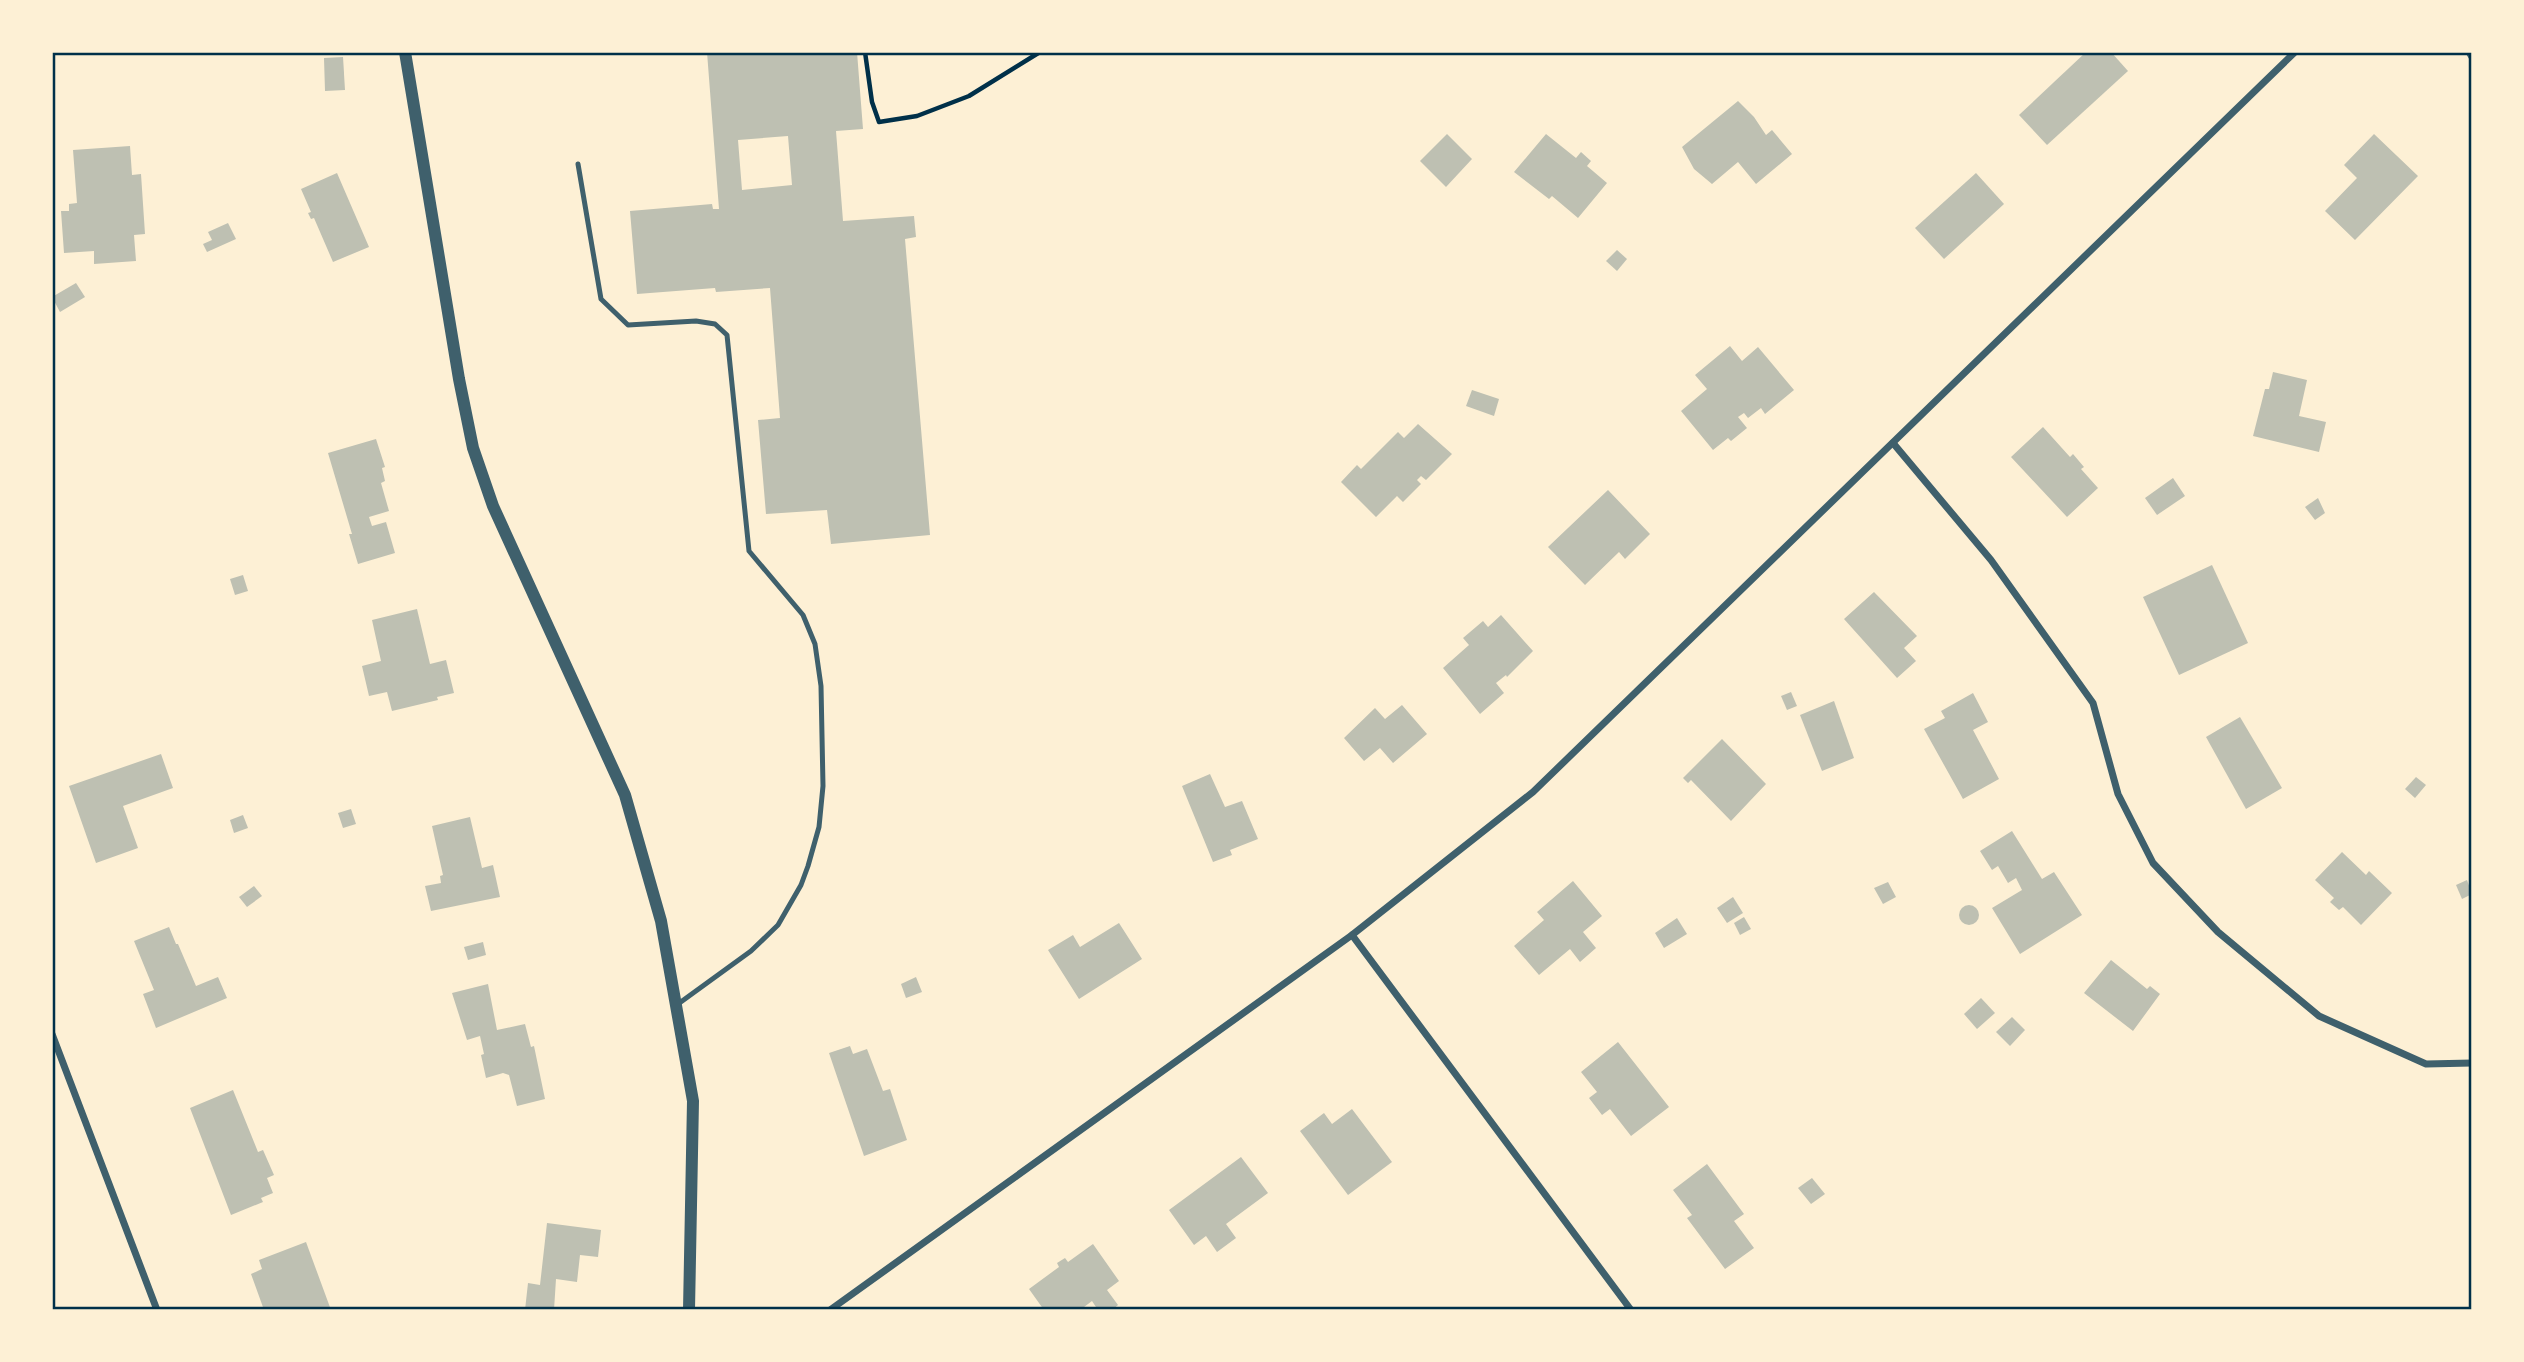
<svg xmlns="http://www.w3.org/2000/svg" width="2524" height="1362" font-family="Bitter,serif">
<rect width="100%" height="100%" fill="#fdf0d5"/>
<g fill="#bec0b2" fill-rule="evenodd">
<path d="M 707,52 L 857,52 L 863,129 L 836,131 L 843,221 L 914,216 L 916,237 L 905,239 L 930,535 L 831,544 L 827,510 L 766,514 L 758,420 L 780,418 L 770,288 L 716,292 L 715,288 L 637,294 L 630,211 L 712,204 L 713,209 L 719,209 ZM 788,136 L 792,185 L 742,190 L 738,140 Z"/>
<path d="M 2086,52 L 2111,52 L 2128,71 L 2047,145 L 2019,115 Z"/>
<path d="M 343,57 L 345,90 L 325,91 L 324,58 Z"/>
<path d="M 1738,101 L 1754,117 L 1766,135 L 1772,130 L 1792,154 L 1756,184 L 1738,162 L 1712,184 L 1694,169 L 1682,147 Z"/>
<path d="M 1447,134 L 1472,159 L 1446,187 L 1420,161 Z"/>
<path d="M 1546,134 L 1576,158 L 1581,152 L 1591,161 L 1587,166 L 1607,183 L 1578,218 L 1552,196 L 1549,199 L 1514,172 Z"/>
<path d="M 2374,134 L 2418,176 L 2355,240 L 2325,211 L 2357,178 L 2344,165 Z"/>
<path d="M 130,146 L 132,175 L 141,174 L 145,234 L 134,235 L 136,261 L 94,264 L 94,251 L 64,253 L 61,211 L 69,211 L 69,204 L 77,203 L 73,150 Z"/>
<path d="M 337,173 L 369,247 L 333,262 L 314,218 L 311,219 L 308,213 L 311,212 L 301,189 Z"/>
<path d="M 1976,173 L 2004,204 L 1944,259 L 1915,228 Z"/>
<path d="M 228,223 L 236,239 L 207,252 L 203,244 L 212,240 L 208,232 Z"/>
<path d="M 1617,250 L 1627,259 L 1617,271 L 1606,261 Z"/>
<path d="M 76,283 L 85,297 L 60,312 L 52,297 Z"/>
<path d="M 1730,346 L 1742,361 L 1758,347 L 1794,390 L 1765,414 L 1761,408 L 1748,418 L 1744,413 L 1738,417 L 1747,428 L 1731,441 L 1728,438 L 1713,450 L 1681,411 L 1707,389 L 1695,375 Z"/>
<path d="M 2273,372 L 2307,380 L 2299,416 L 2326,422 L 2319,452 L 2253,436 L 2265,389 L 2269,389 Z"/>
<path d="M 1472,390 L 1499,399 L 1494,416 L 1466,406 Z"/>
<path d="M 1418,424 L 1452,454 L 1426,480 L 1421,476 L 1417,480 L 1421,484 L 1403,502 L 1397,496 L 1376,517 L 1341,482 L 1357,465 L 1361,469 L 1398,432 L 1404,438 Z"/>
<path d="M 2043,427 L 2070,457 L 2073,454 L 2084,467 L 2081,469 L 2098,488 L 2067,517 L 2011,457 Z"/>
<path d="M 376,439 L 385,467 L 382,468 L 385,481 L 381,483 L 389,511 L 369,517 L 372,526 L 386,522 L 395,553 L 358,564 L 349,534 L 352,534 L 328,453 Z"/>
<path d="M 2173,478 L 2185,496 L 2157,515 L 2145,498 Z"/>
<path d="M 1608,490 L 1650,534 L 1625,559 L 1619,552 L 1585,585 L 1548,547 Z"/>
<path d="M 2318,498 L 2325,513 L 2315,520 L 2305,507 Z"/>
<path d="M 2212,565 L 2248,643 L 2179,675 L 2143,597 Z"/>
<path d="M 243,575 L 248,591 L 235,595 L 230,579 Z"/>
<path d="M 1874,592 L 1917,636 L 1904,648 L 1916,661 L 1897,678 L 1844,619 Z"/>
<path d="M 417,609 L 430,664 L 446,660 L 454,693 L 437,697 L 438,700 L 392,711 L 387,692 L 369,696 L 362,666 L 381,661 L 372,620 Z"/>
<path d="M 1501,615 L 1533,651 L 1507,677 L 1506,675 L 1496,683 L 1504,693 L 1480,714 L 1443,668 L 1469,645 L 1463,638 L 1483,621 L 1488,627 Z"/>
<path d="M 1791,692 L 1797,706 L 1787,710 L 1781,696 Z"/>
<path d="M 1973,693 L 1988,722 L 1973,730 L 1999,779 L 1963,799 L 1924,729 L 1945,718 L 1941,711 Z"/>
<path d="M 1834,701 L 1854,758 L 1822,771 L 1800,715 Z"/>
<path d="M 1402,705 L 1427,734 L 1393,763 L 1380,748 L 1364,761 L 1344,738 L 1375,708 L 1385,719 Z"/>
<path d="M 2240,717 L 2282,788 L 2246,809 L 2206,737 Z"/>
<path d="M 1722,739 L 1766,784 L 1731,821 L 1691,780 L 1688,783 L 1683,778 Z"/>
<path d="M 161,754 L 173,788 L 123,806 L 138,848 L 96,863 L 69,786 Z"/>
<path d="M 1210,774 L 1225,807 L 1242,801 L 1258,839 L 1230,850 L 1232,855 L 1213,862 L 1182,786 Z"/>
<path d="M 2416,777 L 2426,785 L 2415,798 L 2405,789 Z"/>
<path d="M 351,809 L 356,824 L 343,828 L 338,813 Z"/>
<path d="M 243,815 L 248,828 L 234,833 L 230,820 Z"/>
<path d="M 470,817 L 482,868 L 493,865 L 500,897 L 431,911 L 425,886 L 441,883 L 440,876 L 443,875 L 432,826 Z"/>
<path d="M 2012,831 L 2042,879 L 2054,872 L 2082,915 L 2020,954 L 1992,908 L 2022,890 L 2016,878 L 2008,883 L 1998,866 L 1992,870 L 1980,851 Z"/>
<path d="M 2342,852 L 2366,875 L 2369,871 L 2392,893 L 2361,925 L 2343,907 L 2339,910 L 2330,902 L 2334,898 L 2315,880 Z"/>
<path d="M 2467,880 L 2472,894 L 2462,899 L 2456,885 Z"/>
<path d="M 1573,881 L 1602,916 L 1583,932 L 1596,948 L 1580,962 L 1570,949 L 1539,975 L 1514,946 L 1544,920 L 1537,912 Z"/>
<path d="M 1888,882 L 1896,897 L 1883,904 L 1874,888 Z"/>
<path d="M 254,886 L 262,896 L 247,907 L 239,897 Z"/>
<path d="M 1733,897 L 1743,913 L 1727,923 L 1717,908 Z"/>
<circle cx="1969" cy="915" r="10"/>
<path d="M 1744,917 L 1751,929 L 1740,935 L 1734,923 Z"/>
<path d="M 1677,918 L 1687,934 L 1664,948 L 1655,933 Z"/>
<path d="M 1119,923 L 1142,959 L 1079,999 L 1048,950 L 1073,935 L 1080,947 Z"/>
<path d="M 169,927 L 176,944 L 178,944 L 196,986 L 218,977 L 227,998 L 156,1028 L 143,994 L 154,990 L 134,941 Z"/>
<path d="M 483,942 L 486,955 L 468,960 L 464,947 Z"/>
<path d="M 2111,960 L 2147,989 L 2150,986 L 2160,994 L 2133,1031 L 2084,993 Z"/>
<path d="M 916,977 L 922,992 L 906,998 L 901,984 Z"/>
<path d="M 488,984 L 497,1030 L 525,1024 L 531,1047 L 534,1046 L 545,1099 L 517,1106 L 509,1075 L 503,1073 L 486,1078 L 481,1055 L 484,1054 L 480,1036 L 467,1040 L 452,993 Z"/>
<path d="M 1981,998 L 1995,1013 L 1977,1029 L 1964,1014 Z"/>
<path d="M 2012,1017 L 2025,1030 L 2010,1046 L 1996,1032 Z"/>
<path d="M 1618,1042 L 1669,1107 L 1631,1136 L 1610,1109 L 1602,1115 L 1589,1098 L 1597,1092 L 1581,1072 Z"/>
<path d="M 850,1046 L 853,1054 L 867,1049 L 883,1091 L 890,1089 L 907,1140 L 864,1156 L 829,1053 Z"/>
<path d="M 233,1090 L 258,1152 L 263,1150 L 274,1175 L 267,1178 L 273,1193 L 261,1198 L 263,1202 L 231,1215 L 190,1108 Z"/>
<path d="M 1352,1109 L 1392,1162 L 1348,1195 L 1300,1131 L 1324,1113 L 1332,1124 Z"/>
<path d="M 1241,1157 L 1268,1193 L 1226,1224 L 1236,1238 L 1217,1252 L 1206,1236 L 1194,1245 L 1169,1210 Z"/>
<path d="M 1707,1164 L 1744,1214 L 1734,1221 L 1754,1248 L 1725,1269 L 1687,1218 L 1692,1215 L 1673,1190 Z"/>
<path d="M 1812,1178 L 1825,1194 L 1811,1204 L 1798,1188 Z"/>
<path d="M 547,1223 L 601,1230 L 598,1257 L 580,1255 L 577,1282 L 556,1279 L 554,1310 L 525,1310 L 528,1283 L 540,1285 Z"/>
<path d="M 306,1242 L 331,1310 L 264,1310 L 251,1274 L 262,1269 L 259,1260 Z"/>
<path d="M 1093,1244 L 1119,1281 L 1107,1290 L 1118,1305 L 1112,1310 L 1098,1310 L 1092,1301 L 1080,1310 L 1044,1310 L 1029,1289 L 1059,1267 L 1057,1263 L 1065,1258 L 1068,1262 Z"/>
</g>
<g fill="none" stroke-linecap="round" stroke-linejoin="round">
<path stroke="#003049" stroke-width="4.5" d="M 865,52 L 872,102 L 879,122 L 917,116 L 969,96 L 1040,52"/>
<path stroke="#3f606c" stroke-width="5" d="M 578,164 L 601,299 L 628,325 L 696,321 L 715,324 L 727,335 L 749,551 L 803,615 L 815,644 L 821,686 L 823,786 L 819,827 L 808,866 L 801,885 L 778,925 L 751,951 L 678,1004"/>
<g stroke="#3f606c" stroke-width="7">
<path d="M 2469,52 L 2472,57"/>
<path d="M 1893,443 L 1991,560 L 2093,703 L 2118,794 L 2153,863 L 2218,932 L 2319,1016 L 2426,1064 L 2472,1063"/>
<path d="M 1352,935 L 1631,1310"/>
<path d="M 52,1034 L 157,1310"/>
<path d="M 830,1310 L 1352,935 L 1533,792 L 2295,52"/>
</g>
<path stroke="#3f606c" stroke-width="12" d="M 405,52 L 459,379 L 473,448 L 493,506 L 625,795 L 661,921 L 693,1101 L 689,1310"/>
</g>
<rect width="2524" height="1362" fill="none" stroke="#fdf0d5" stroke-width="108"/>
<rect x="54" y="54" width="2416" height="1254" fill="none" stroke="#003049" stroke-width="2.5"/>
</svg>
